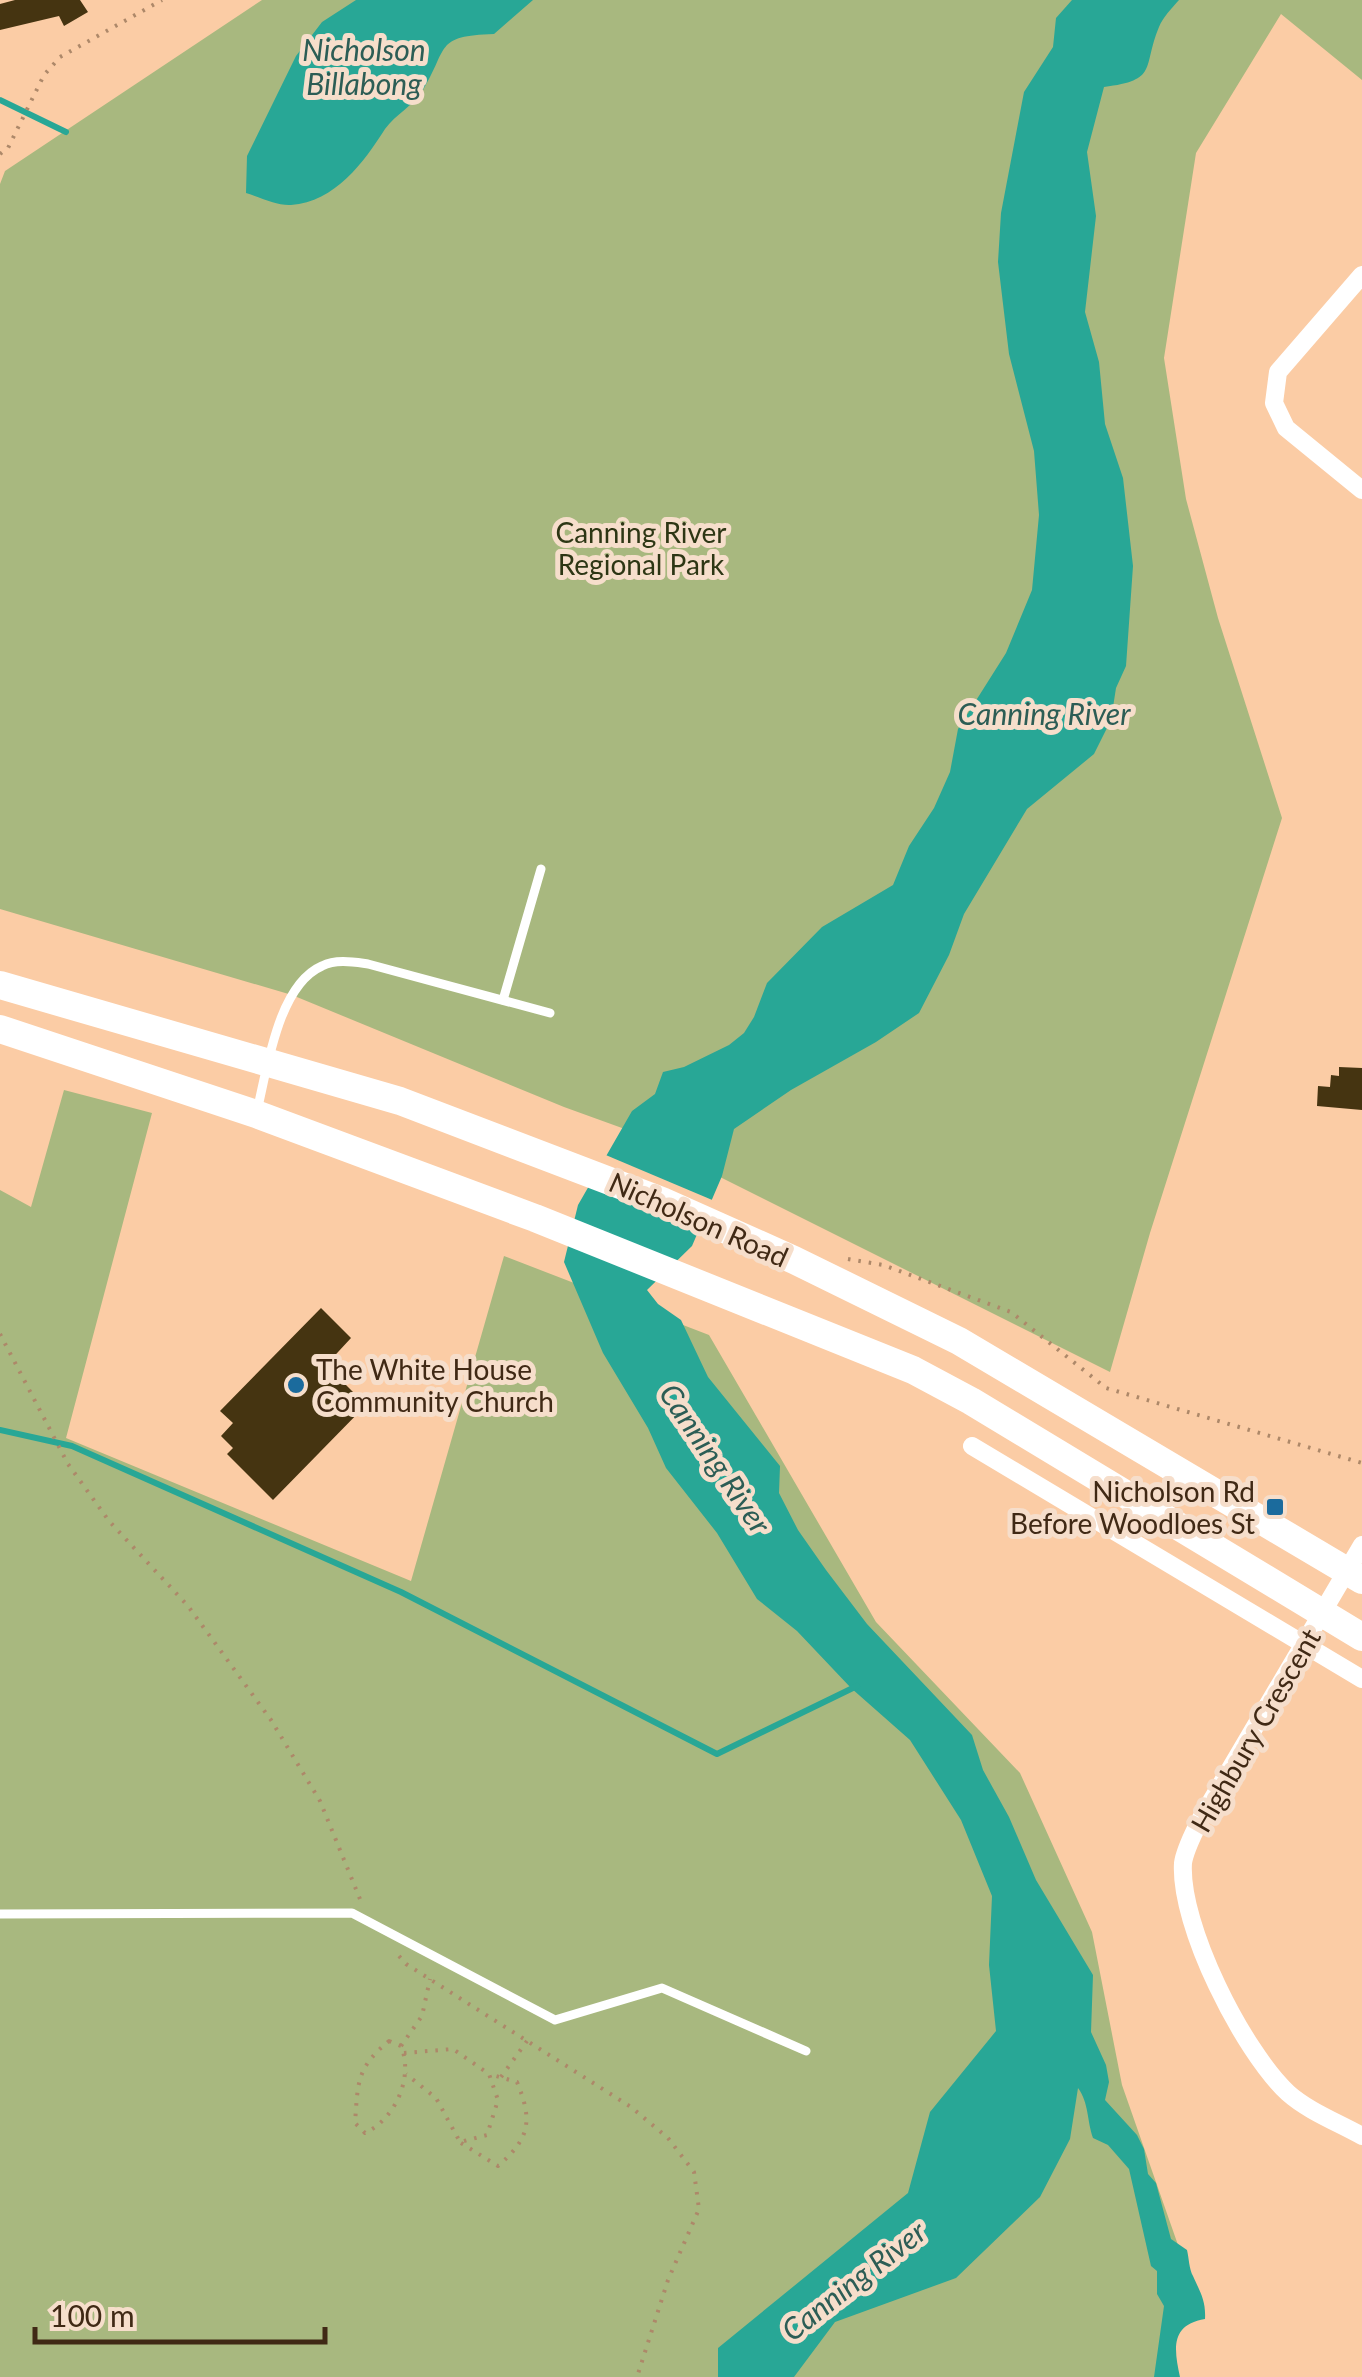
<svg xmlns="http://www.w3.org/2000/svg" width="1362" height="2377" font-family="Lato,sans-serif">
<rect width="100%" height="100%" fill="#fbcca5"/>
<g fill="#a8b87f">
<path d="M 262,0 L 1362,0 L 1362,80 L 1281,14 L 1196,153 L 1164,358 L 1186,499 L 1218,618 L 1282,818 L 1150,1233 L 1110,1372 L 622,1128 L 564,1107 L 292,995 L 0,909 L 0,184 L 5,171 Z"/>
<path d="M 64,1090 L 152,1113 L 66,1438 L 411,1581 L 504,1256 L 709,1335 L 876,1622 L 1020,1773 L 1092,1932 L 1122,2085 L 1178,2245 L 1161,2377 L 0,2377 L 0,1190 L 31,1207 Z"/>
</g>
<g fill="#28a796">
<path d="M 356,0 L 533,0 L 494,34 C 434,36 449,47 423,90 C 414,105 395,115 385,129 C 364,162 335,202 291,205 C 278,206 259,197 246,193 L 247,156 L 296,56 L 322,22 Z"/>
<path d="M 1072,0 L 1179,0 C 1172,8 1163,17 1159,27 C 1142,68 1159,80 1104,87 L 1087,152 L 1096,216 L 1085,312 L 1099,362 L 1105,424 L 1123,478 L 1133,566 L 1126,666 L 1116,688 L 1111,720 L 1094,754 L 1027,809 L 964,914 L 949,955 L 919,1013 L 876,1042 L 791,1090 L 734,1129 L 722,1176 L 692,1246 L 647,1290 L 658,1304 L 681,1320 L 708,1377 L 780,1466 L 779,1493 L 798,1530 L 826,1570 L 867,1624 L 972,1735 L 983,1770 L 1009,1817 L 1036,1880 L 1093,1975 L 1091,2032 L 1106,2065 L 1109,2082 L 1105,2100 L 1137,2135 L 1144,2149 L 1148,2174 L 1156,2183 L 1171,2239 L 1187,2250 C 1189,2258 1189,2269 1193,2276 C 1200,2292 1206,2300 1205,2319 C 1170,2325 1174,2349 1180,2377 L 1154,2377 L 1164,2306 L 1157,2294 L 1157,2271 L 1151,2266 L 1129,2169 L 1108,2145 L 1093,2138 C 1087,2121 1089,2103 1078,2088 L 1070,2139 L 1040,2197 L 956,2278 L 835,2322 L 794,2377 L 718,2377 L 718,2348 L 908,2193 L 930,2112 L 996,2031 L 989,1965 L 992,1896 L 961,1820 L 910,1740 L 851,1688 L 797,1631 L 757,1599 L 717,1533 L 666,1468 L 648,1428 L 603,1353 L 564,1262 L 578,1205 L 632,1111 L 655,1094 L 663,1072 L 684,1067 L 729,1045 L 744,1033 L 754,1017 L 767,983 L 822,927 L 893,885 L 909,846 L 934,808 L 950,772 L 958,729 L 1006,653 L 1032,590 L 1039,515 L 1034,451 L 1009,354 L 998,262 L 1001,213 L 1024,92 L 1053,47 L 1056,18 Z"/>
</g>
<path fill="#fbcca5" d="M 601,1153 L 717,1202 L 704,1233 L 585,1182 Z"/>
<g fill="none" stroke-linecap="round" stroke-linejoin="round">
<g stroke="#28a796" stroke-width="6">
<path d="M 0,100 L 66,132"/>
<path d="M 0,1430 L 72,1446 L 401,1592 L 717,1754 L 857,1686"/>
</g>
</g>
<g fill="#453411">
<path d="M 15,0 L 80,0 L 88,12 L 64,26 L 59,16 L 0,30 L 0,4 Z"/>
<path d="M 1339,1067 L 1362,1068 L 1362,1110 L 1317,1106 L 1318,1086 L 1330,1087 L 1331,1075 L 1339,1076 Z"/>
<path d="M 321,1308 L 351,1338 L 326,1365 L 366,1405 L 273,1500 L 227,1454 L 233,1448 L 221,1436 L 233,1423 L 220,1411 Z"/>
</g>
<g fill="none" stroke-linecap="round" stroke-linejoin="round">
<g stroke="#ad8869" stroke-width="4" stroke-dasharray="2.5 8" stroke-linecap="butt">
<path d="M 0,154 L 8,148 L 44,75 L 60,57 L 162,0"/>
<path d="M 848,1259 L 883,1265 L 1011,1312 L 1106,1388 L 1362,1463"/>
<path d="M 0,1334 L 68,1464 L 109,1521 L 188,1606 L 271,1720 L 320,1801 L 362,1904"/>
<path d="M 399,1956 L 406,1964 L 631,2107 L 668,2138 L 694,2172 L 699,2209 L 668,2280 L 637,2377"/>
<path d="M 389,2041 L 401,2046 C 414,2078 395,2119 365,2133 L 355,2123 C 358,2083 356,2068 389,2041 Z"/>
<path d="M 401,2046 L 422,2016 L 430,1979"/>
<path d="M 404,2053 L 453,2049 L 489,2074 L 498,2100 L 487,2135 L 460,2142 L 436,2098 L 406,2074"/>
<path d="M 501,2077 L 527,2041"/>
<path d="M 461,2143 L 498,2166 C 530,2138 533,2121 517,2082 L 489,2074"/>
</g>
<g stroke="#fff" stroke-width="9">
<path d="M 503,1000 L 541,869"/>
<path d="M 257,1111 C 267,1070 278,985 322,966 C 336,959 353,962 368,964 L 550,1013"/>
<path d="M 0,1914 L 352,1913 L 555,2020 L 662,1988 L 806,2051"/>
</g>
<g stroke="#fff" stroke-width="18">
<path d="M 1362,275 L 1278,372 L 1274,403 L 1286,428 L 1362,490"/>
<path d="M 972,1446 L 1362,1679"/>
<path d="M 1362,1545 L 1200,1820 C 1194,1833 1185,1849 1183,1863 C 1179,1925 1243,2051 1288,2093 C 1308,2111 1339,2123 1362,2136"/>
</g>
<g stroke="#fff" stroke-width="28">
<path d="M 0,985 L 400,1101 L 662,1201 L 794,1260 L 959,1341 L 1362,1580"/>
<path d="M 0,1029 L 256,1114 L 535,1218 L 913,1370 L 971,1401 L 1362,1637"/>
</g>
</g>
<g fill="#1b6b9d" stroke="#f6decb" stroke-width="4">
<circle cx="296" cy="1385" r="10"/>
<rect x="1265" y="1497" width="20" height="20" rx="5"/>
</g>
<g text-anchor="middle" dominant-baseline="central" stroke-width="10" stroke-linejoin="round" paint-order="stroke">
<g font-size="28" fill="#2d3614" stroke="#f6decb">
<text x="641" y="532">Canning River<tspan x="641" dy="32">Regional Park</tspan></text>
</g>
<g font-size="28" fill="#402915" stroke="#f6decb">
<text transform="translate(699 1219) rotate(24)">Nicholson Road</text>
<text transform="translate(1255 1730) rotate(-60)">Highbury Crescent</text>
</g>
<g font-size="28" fill="#402915" stroke="#f6decb" text-anchor="start">
<text x="316" y="1369">The White House<tspan x="316" dy="32">Community Church</tspan></text>
<text x="1255" y="1491" text-anchor="end">Nicholson Rd<tspan x="1255" dy="32">Before Woodloes St</tspan></text>
</g>
<g font-size="30" font-style="italic" fill="#2c5d55" stroke="#f6decb">
<text x="364" y="49">Nicholson<tspan x="364" dy="34">Billabong</tspan></text>
<text x="1044" y="713">Canning River</text>
<text transform="translate(716 1458) rotate(56)">Canning River</text>
<text transform="translate(853 2280) rotate(-38)">Canning River</text>
</g>
</g>
<path d="M35 2327v15h290v-15" fill="none" stroke="#402915" stroke-width="5"/>
<text x="50" y="2327" font-size="30" fill="#402915" stroke="#f6decb" stroke-width="8" paint-order="stroke">100 m</text>
</svg>
